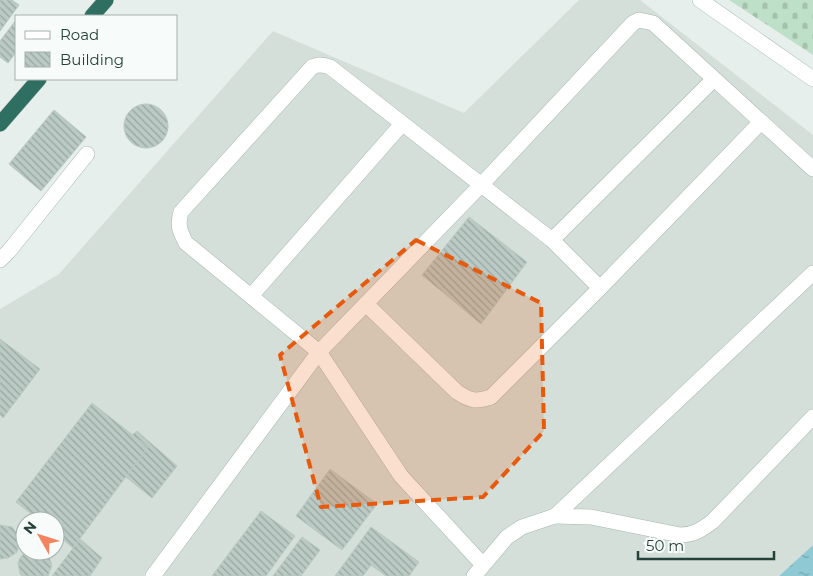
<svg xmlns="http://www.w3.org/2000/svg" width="813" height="576" font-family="Montserrat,sans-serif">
<defs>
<pattern id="cemetery-stones" width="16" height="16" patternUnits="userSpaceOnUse" patternTransform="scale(1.25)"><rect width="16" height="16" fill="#bfe0c8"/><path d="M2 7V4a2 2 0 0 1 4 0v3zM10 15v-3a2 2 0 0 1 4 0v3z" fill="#a4c1ad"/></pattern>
<pattern id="water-ripples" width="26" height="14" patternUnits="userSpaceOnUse" patternTransform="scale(1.25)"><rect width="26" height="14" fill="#8ec9d4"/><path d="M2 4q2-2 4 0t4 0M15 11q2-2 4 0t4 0" fill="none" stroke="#74a5ad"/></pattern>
<pattern id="building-back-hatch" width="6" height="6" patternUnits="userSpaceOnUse" patternTransform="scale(1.25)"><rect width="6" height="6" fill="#bbcac4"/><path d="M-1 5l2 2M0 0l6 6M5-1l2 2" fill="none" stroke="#98a6a0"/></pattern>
</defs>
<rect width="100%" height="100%" fill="#e6efeb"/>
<path fill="#d4dfda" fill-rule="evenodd" d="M 579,0 L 640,0 L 813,135 L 813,545 L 779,576 L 0,576 L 0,309 L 59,274 L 273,31 L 464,113 ZM 25,521 L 55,521 L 55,551 L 25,551 Z"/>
<path fill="url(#cemetery-stones)" d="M 729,0 L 813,0 L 813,55 Z"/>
<path fill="url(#water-ripples)" d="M 813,545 L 813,576 L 779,576 Z"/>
<g fill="url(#building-back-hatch)" stroke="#b8c9c2">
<path d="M 0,0 L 12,0 L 19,5 L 0,31 Z"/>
<path d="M 16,20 L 16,52 L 8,63 L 0,57 L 0,41 Z"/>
<circle cx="146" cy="126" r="22"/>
<path d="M 54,110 L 86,137 L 41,191 L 9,164 Z"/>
<path d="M 469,217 L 527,262 L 481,324 L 422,275 Z"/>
<path d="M 0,339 L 40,369 L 3,418 L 0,415 Z"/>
<path d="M 92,403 L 148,447 L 73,548 L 55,533 L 55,521 L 40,521 L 16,502 Z"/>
<path d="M 137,431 L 177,466 L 152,498 L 126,477 L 148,447 L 132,435 Z"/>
<path d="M 330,469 L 377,504 L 342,550 L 296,516 Z"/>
<path d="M 261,511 L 295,536 L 266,576 L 212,576 Z"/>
<path d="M 0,525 L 12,527 L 19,536 L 20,541 L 17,552 L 8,558 L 0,559 Z"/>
<path d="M 371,527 L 419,562 L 409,576 L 386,576 L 371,565 L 363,576 L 335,576 Z"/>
<path d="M 302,537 L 320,550 L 301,576 L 273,576 Z"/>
<path d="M 80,539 L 102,558 L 90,576 L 52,576 Z"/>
<path d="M 26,551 L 44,551 L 48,554 L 52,565 L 48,576 L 22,576 L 20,574 L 18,563 L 20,558 Z"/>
</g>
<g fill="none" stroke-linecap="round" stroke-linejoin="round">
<g stroke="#a8b8b2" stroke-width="16">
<g id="minor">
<path d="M 700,0 L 813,79"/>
<path d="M 552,240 L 713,80"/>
<path d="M 0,260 L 9,251 L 87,154"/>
<path d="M 813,273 L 555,516 L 591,517 L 680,535 C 695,535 702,529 713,521 L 813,417"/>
<path d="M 251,296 L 402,124"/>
<path d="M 366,304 L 457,392 C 471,401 475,402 491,397 L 600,288 L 761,122"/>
<path d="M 483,565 L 401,476 L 319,352 L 186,243 C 180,232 177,225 181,212 L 312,67 C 319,64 322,65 330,67 L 552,240 L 600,288"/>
<path d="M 153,576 L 319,352 L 481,185 L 633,23 L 639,20 L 653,23 L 813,169"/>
<path d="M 474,576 L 507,537 L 522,527 L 555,516"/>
</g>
</g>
<g stroke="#c2cac8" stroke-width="16">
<g id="highway">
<path d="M 92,16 L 106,0"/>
<path d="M 0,124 L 39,79"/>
</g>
</g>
<use href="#minor" stroke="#fff" stroke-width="15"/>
<use href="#highway" stroke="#2f6f62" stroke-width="15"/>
</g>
<path fill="#e8590c" fill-opacity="0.2" stroke="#e8590c" stroke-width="4" stroke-dasharray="10 6" stroke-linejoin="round" d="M 416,240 L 541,303 L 544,431 L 483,497 L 321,507 L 280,355 Z"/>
<rect x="15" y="15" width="162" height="65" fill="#f7fbf9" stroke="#a3b1ad"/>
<rect x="25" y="31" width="25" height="8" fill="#ffffff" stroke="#a3b1ad"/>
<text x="60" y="40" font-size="15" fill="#24423a">Road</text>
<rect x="25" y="52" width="25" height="15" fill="url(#building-back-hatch)" stroke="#a3b1ad"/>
<text x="60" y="65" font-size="15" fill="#24423a">Building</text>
<g transform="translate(40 536) rotate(309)"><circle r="24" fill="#f7fbf9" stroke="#a3b1ad"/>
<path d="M0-4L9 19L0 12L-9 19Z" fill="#f4845f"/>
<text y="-8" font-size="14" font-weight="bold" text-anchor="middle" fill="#24423a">N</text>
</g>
<path d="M638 551v8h136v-8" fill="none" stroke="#24423a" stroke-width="2.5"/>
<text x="646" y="551" font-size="15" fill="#24423a" stroke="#f7fbf9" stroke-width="4" paint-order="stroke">50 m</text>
</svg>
